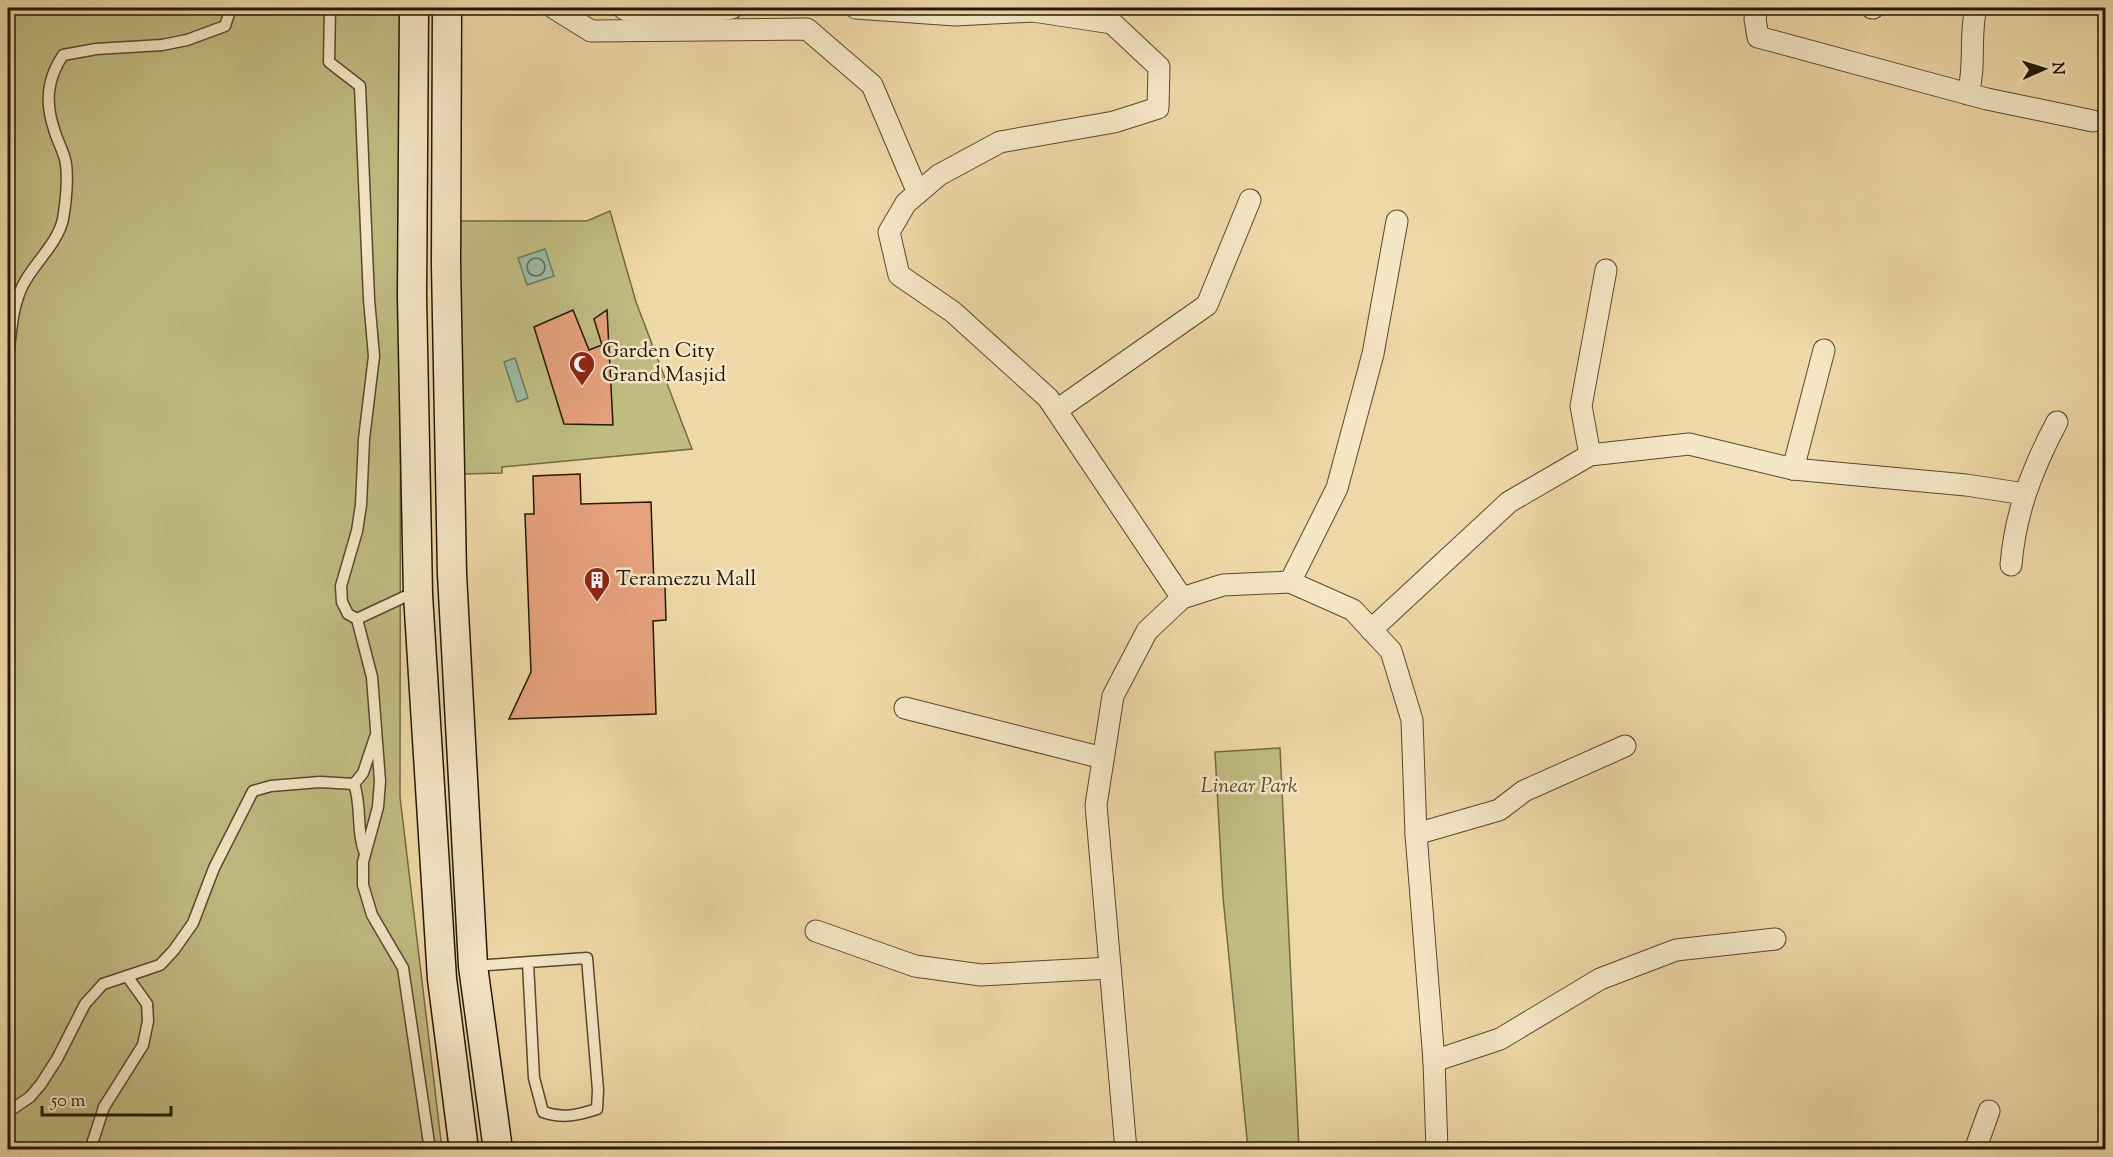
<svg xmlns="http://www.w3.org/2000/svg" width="2113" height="1157" font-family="'Sorts Mill Goudy',serif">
<rect width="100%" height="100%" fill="#efd8a7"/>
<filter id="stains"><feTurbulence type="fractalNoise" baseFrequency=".00333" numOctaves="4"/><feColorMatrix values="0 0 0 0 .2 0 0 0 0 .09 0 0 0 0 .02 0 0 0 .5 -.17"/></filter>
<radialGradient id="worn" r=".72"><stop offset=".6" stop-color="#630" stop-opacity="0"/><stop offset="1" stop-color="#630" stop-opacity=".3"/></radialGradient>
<g fill="#c0bc82" stroke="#726a44" stroke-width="1.5">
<path d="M 8,8 L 401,8 L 400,797 L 442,1149 L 8,1149 Z"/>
<path d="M 610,211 L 636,302 L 692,449 L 502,467 L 502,473 L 463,474 L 459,221 L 587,221 Z"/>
<path d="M 1280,748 L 1299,1149 L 1248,1149 L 1223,897 L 1215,752 Z"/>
</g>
<g fill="#9cbba2" stroke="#6c7a64" stroke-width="1.5">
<path d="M 545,249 L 554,276 L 527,285 L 518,258 Z"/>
<path d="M 515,358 L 528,398 L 517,402 L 504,362 Z"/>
</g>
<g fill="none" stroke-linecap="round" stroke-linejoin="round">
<circle stroke="#606a54" stroke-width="1.5" cx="536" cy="267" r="9"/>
</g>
<g fill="#e6a27d" stroke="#241807" stroke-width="1.5">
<path d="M 573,310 L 589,350 L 602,345 L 594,319 L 607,310 L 613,425 L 564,424 L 534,327 Z"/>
<path d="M 580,474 L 581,504 L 651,502 L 654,586 L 665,586 L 666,620 L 653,621 L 656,714 L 509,719 L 531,672 L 525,514 L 534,514 L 533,476 Z"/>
</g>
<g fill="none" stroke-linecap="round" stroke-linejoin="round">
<g stroke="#57482f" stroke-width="13">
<g id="lane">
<path d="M 330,8 L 329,62 L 360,86 L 369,299 L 374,356 L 364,439 L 361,505 L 357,531 L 341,586 L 342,602 L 348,614 L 357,619"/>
<path d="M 8,357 C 11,334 12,306 23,285 C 34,263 58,243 63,219 C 66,203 68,179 66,164 C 64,151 57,141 54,129 C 45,102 47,79 63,55 L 96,49 L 162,45 L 187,40 L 225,26 L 231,8"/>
<path d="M 417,595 L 404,597 L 357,619 L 372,677 L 380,781 L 378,807 L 363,862 L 363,885 L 372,915 L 403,968 L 430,1150"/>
<path d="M 354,784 C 362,806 356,829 364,851"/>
<path d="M 473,966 L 587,958 L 598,1090 L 597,1109 C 578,1115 563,1119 543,1112 L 534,1078 L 528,963"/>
<path d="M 8,1112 L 30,1097 L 41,1084 L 57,1059 L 85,1004 L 103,984 L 160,965 L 174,950 L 193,923 L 214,868 L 253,791 L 271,786 L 320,782 L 354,784 L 363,773 L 375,737"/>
<path d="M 90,1150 L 104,1107 L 143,1045 L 148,1021 L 147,1004 L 127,976"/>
</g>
</g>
<g stroke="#57482f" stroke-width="23">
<g id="street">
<path d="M 554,8 L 591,31 L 807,29 L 872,85 L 918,193"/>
<path d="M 623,8 L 626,10 L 697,12 L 732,8"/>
<path d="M 856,8 L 955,15 L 1033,11 L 1112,23 L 1159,67 L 1158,108 L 1114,122 L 1000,142 L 939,175 L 906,203 L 889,232 L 899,275 L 953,312 L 1048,398 L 1182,598 L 1147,631 L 1113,696 L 1096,805 L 1126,1150"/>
<path d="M 1757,8 L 1755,19 L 1758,37 L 1987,99 L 2093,121"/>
<path d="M 1872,8 L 1873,8"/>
<path d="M 1968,94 C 1976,65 1969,36 1976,8"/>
<path d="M 1057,410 L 1207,305 L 1250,200"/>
<path d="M 1590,455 L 1581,406 L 1606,270"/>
<path d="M 1793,469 L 1824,350"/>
<path d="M 2011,565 C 2015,513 2033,467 2057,422"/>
<path d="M 1290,582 L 1337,488 L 1373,354 L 1397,221"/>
<path d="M 1182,598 L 1223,585 L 1290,582 L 1353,610 L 1391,651 L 1412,720 L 1416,834 L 1434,1061 L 1437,1150"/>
<path d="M 1371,630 L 1509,502 L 1590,455 L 1689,444 L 1793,469 L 1966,485 L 2025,494"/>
<path d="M 905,708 L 1103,758"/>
<path d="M 1416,834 L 1499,810 L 1524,791 L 1625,746"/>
<path d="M 816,931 L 915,966 L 981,975 L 1110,968"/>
<path d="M 1434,1061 L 1500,1039 L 1600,979 L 1676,950 L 1775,939"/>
<path d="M 1975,1150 L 1989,1111"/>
</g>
</g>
<g stroke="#241807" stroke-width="31">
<g id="secondary">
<path d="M 414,8 L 412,297 L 418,595 L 442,979 L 464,1150"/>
<path d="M 447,8 L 446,265 L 452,574 L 473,966 L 498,1150"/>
</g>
</g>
<use href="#lane" stroke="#f5e6c6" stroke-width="10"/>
<use href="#street" stroke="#f5e6c6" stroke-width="21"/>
<use href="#secondary" stroke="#f5e6c6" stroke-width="28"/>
</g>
<defs>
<g id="mosque-pin" transform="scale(1.35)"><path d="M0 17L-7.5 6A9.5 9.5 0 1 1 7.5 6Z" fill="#8f2418" stroke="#f5e6c6"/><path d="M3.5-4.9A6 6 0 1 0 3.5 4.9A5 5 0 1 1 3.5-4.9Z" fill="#fff"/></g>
<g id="building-pin" transform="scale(1.35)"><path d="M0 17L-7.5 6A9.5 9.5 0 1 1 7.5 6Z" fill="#8f2418" stroke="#f5e6c6"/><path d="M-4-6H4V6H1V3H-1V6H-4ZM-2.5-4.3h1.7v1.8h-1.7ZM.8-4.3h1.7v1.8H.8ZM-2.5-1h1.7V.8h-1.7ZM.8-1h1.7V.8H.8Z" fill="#fff"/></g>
</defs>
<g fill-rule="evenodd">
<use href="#mosque-pin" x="582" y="364"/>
<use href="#building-pin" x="597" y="580"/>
</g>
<g text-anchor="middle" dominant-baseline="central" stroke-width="5" stroke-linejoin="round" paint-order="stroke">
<g font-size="21" fill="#241807" stroke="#f5e6c6" text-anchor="start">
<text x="602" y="352">Garden City<tspan x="602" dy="24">Grand Masjid</tspan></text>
<text x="616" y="580">Teramezzu Mall</text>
</g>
<g font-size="21" font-style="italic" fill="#53492c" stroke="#f5e6c6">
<text x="1249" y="787">Linear Park</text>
</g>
</g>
<rect width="2113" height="1157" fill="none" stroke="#efd8a7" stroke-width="30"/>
<rect x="9" y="9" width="2095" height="1139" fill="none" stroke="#241807" stroke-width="3"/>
<rect x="15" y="15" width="2083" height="1127" fill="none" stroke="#241807" stroke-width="1.5"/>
<g transform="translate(2044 69) rotate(87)" stroke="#f5e6c6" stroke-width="4.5" paint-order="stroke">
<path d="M0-4.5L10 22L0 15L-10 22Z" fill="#241807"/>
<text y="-9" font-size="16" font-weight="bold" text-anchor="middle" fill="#241807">N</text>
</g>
<path d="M42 1106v9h129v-9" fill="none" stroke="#241807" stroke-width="3"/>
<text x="51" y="1106" font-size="18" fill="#241807" stroke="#f5e6c6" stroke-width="4.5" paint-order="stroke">50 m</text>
<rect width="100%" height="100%" filter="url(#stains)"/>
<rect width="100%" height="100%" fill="url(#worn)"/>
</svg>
